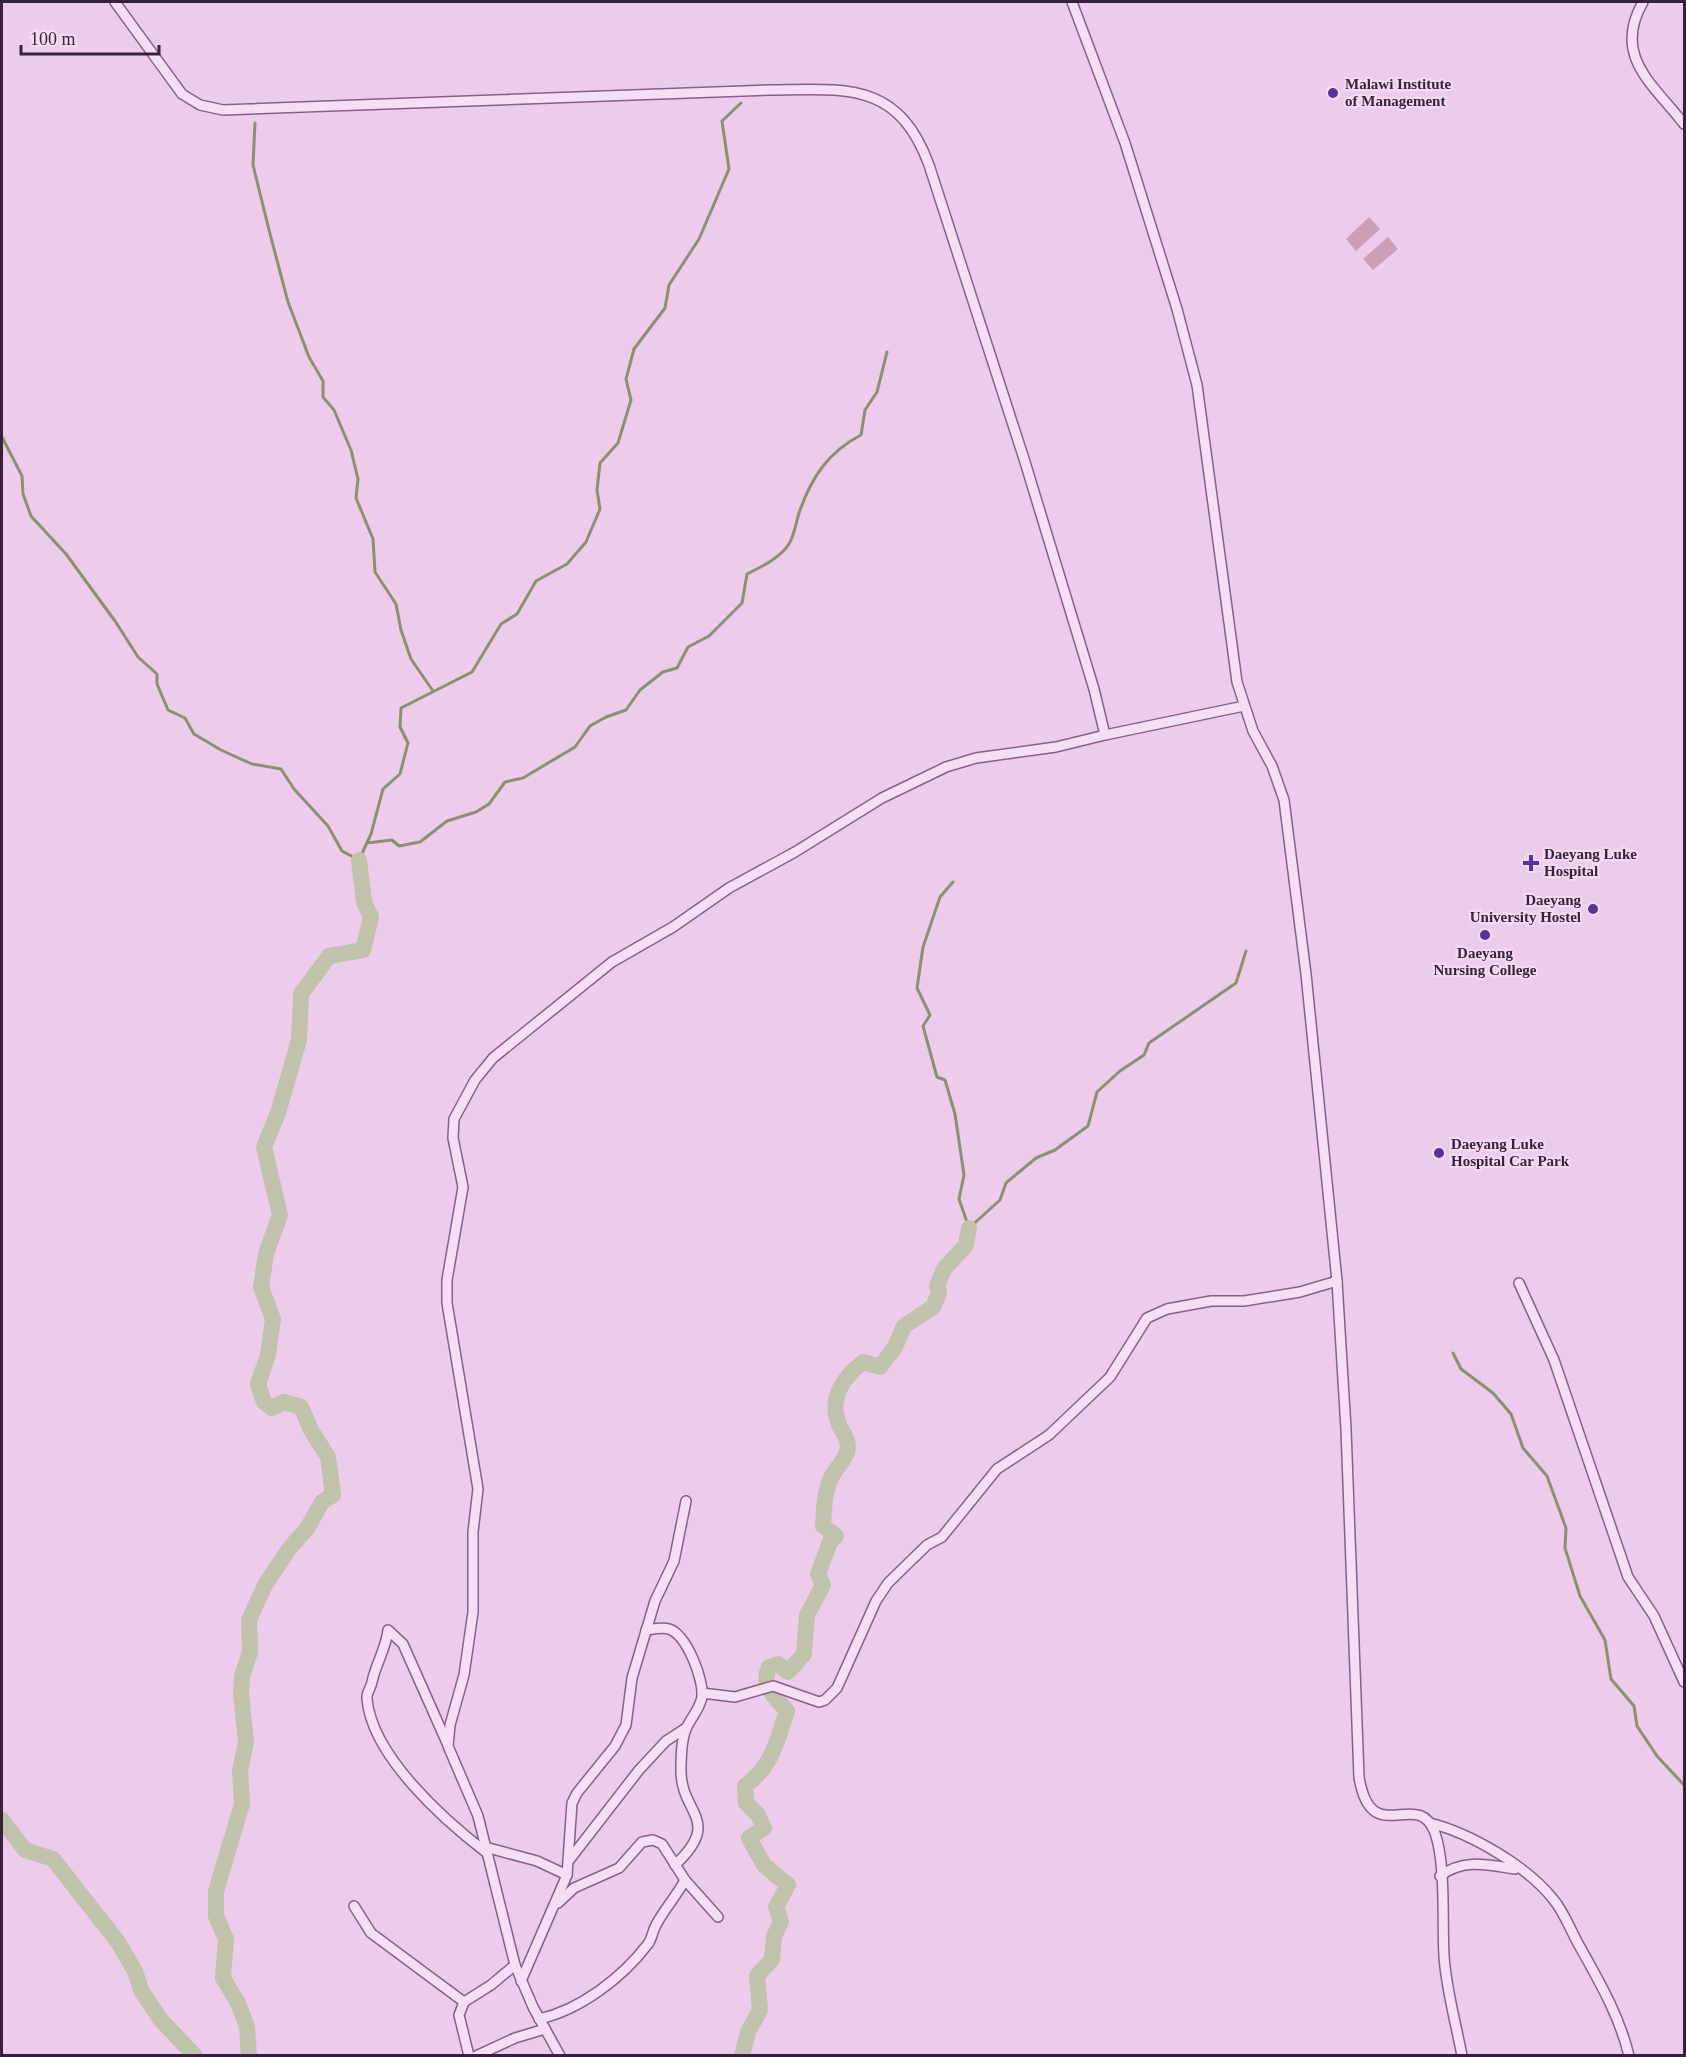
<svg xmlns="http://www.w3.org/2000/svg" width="1686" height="2057" font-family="Georgia,serif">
<rect width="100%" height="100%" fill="#edcbea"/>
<g fill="#cb9fb5">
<path d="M 1369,217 L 1380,229 L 1356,251 L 1346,239 Z"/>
<path d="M 1388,237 L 1398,249 L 1373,270 L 1363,259 Z"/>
</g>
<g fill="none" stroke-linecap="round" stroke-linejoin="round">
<g stroke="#8c9072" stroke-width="3">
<path d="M 255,123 L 253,165 L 269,230 L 288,302 L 309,357 L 323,381 L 323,397 L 334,410 L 351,450 L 358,479 L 356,498 L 373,539 L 375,572 L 396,604 L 401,630 L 411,659 L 433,691"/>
<path d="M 2,437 L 22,476 L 23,494 L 31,516 L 66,554 L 115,621 L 138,657 L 157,674 L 157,684 L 168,710 L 185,718 L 194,734 L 221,750 L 252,764 L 281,769 L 294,789 L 328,826 L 342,851 L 359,860 L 371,834 L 383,789 L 400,774 L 408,743 L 400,727 L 401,708 L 472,672 L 501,624 L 517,614 L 536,581 L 567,564 L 586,542 L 600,509 L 597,490 L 600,463 L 618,443 L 631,400 L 626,379 L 634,349 L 665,308 L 669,285 L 699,239 L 729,169 L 722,121 L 741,103"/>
<path d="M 367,843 L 392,840 L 399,846 L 420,842 L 447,821 L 476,812 L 489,804 L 505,782 L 523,778 L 575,747 L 590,726 L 606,717 L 626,710 L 640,690 L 663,672 L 677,668 L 688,647 L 709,636 L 742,603 L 747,574 C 761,567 780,558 789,544 C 794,536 796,523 799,513 C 811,478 828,452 861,435 L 865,410 L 877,392 L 887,352"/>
<path d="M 953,882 L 940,897 L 923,947 L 917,988 L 930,1015 L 923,1026 L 937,1077 L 945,1080 L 955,1114 L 964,1175 L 959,1199 L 969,1228 L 1000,1200 L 1006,1183 L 1036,1158 L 1055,1150 L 1088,1126 L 1097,1092 L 1120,1071 L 1144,1055 L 1149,1043 L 1236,983 L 1246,951"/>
<path d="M 1453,1353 L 1461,1369 L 1493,1393 L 1511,1414 L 1523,1448 L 1547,1476 L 1566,1528 L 1565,1548 L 1580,1596 L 1605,1640 L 1611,1679 L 1634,1706 L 1637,1726 L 1657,1756 L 1684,1785"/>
</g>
<g stroke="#c0c2ab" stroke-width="16">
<path d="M 2,1820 L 25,1850 L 53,1859 L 118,1942 L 135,1971 L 141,1990 L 160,2019 L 195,2056"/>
<path d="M 249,2056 L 247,2027 L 238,2003 L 223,1978 L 226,1939 L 216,1916 L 216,1891 L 242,1804 L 240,1771 L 246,1742 L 241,1694 L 242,1676 L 250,1652 L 249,1620 L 265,1585 L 289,1549 L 308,1527 L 322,1502 L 333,1495 L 328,1457 L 311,1430 L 301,1407 L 284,1402 L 272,1408 L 264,1402 L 258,1384 L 268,1355 L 273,1319 L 261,1287 L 266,1254 L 280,1215 L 264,1147 L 278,1113 L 299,1040 L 301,994 L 329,956 L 363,950 L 371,917 L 364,902 L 359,860"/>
<path d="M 742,2056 L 748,2032 L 760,2010 L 757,1976 L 772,1959 L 774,1936 L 781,1922 L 776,1907 L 788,1885 L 764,1865 L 749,1838 L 764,1828 L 758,1815 L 746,1803 L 745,1786 C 773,1765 776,1743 787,1711 C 775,1697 760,1686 769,1667 L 778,1664 L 788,1672 L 804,1654 L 807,1615 L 823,1585 L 818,1574 L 830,1542 L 836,1536 L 823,1526 C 824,1510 824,1491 832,1476 C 836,1468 845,1460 847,1452 C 851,1440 841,1432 838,1422 C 829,1397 845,1376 863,1362 L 880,1367 L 895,1347 L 904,1326 L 933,1307 L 939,1293 L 937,1286 L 944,1269 L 966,1245 L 969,1228"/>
</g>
<g stroke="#866089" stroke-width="12">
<g id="minor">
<path d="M 115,2 L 182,94 L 200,105 L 223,110 L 771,90 C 846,89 898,81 929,165 L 1025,462 L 1094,689 L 1105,735 L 1244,706"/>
<path d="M 1072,2 L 1125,143 L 1177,309 L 1197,385 L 1237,682 L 1253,731 L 1272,766 L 1284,800 L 1306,974 L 1337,1281 L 1346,1429 L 1359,1777 C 1371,1851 1418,1786 1435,1833 C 1446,1864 1442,1922 1444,1956 C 1446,1989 1456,2023 1462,2056"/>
<path d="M 1643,2 C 1612,56 1653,84 1684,124"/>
<path d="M 1519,1283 L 1554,1360 L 1628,1577 L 1654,1616 L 1684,1682"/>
<path d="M 646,1630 C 654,1629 662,1627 669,1629 C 687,1635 704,1680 702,1697 C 699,1711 691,1717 686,1729 C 681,1741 681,1758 681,1771 C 681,1814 723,1820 675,1865"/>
<path d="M 702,1693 L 735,1697 L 773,1686 L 819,1702 L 825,1700 L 837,1688 L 876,1601 L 888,1583 L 927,1545 L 942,1537 L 997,1469 L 1049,1435 L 1110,1377 L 1147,1318 L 1167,1309 L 1211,1301 L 1244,1301 L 1300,1292 L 1337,1281"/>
<path d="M 447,1743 L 403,1644 L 388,1630 C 386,1649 376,1663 372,1682 C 371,1688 366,1693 367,1699 C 372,1756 444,1820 487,1853"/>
<path d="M 1430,1823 C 1470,1833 1527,1866 1553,1899 C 1565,1913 1571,1932 1580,1947 C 1599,1981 1620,2017 1629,2056"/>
<path d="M 485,1847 L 537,1861 L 567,1875"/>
<path d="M 570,1859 L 639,1770 L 666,1741 L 686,1728"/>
<path d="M 1440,1876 C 1464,1858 1488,1865 1515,1869"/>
<path d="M 558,1903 L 574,1888 L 619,1868 L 642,1842 L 653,1840 L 662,1844 L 685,1880 L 718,1917"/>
<path d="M 354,1906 L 371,1933 L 464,2002 L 491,1985 L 515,1965"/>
<path d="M 521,1981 L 567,1875 L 572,1803 L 577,1793 L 615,1746 L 626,1725 L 632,1678 L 655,1601 L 674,1561 L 686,1501"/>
<path d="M 464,2002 L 459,2015 L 469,2056"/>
<path d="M 539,2019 C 580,2010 622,1978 648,1944 C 652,1939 652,1933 655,1927 C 662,1912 676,1897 685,1880"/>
<path d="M 476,2056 L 515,2038 L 545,2029"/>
<path d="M 560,2056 L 533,2007 L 515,1965 L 478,1816 L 448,1746 L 450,1725 L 464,1675 L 473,1612 L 473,1532 L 478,1489 L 447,1303 L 447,1280 L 463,1187 L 453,1138 L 454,1119 L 475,1080 L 493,1058 L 612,962 L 673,927 L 729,888 L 795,852 L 882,798 L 946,767 L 976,758 L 1056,747 L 1105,735"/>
</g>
</g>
<use href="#minor" stroke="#f8def5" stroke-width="9"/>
</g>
<g fill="#583295" stroke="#f5daf2" stroke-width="2">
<circle cx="1333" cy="93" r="6"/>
<path d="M1528 854h6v6h6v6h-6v6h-6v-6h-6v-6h6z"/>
<circle cx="1593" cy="909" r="6"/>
<circle cx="1485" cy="935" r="6"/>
<circle cx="1439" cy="1153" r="6"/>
</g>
<g text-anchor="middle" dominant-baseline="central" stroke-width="4.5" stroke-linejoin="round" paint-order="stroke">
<g font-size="15" font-weight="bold" fill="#38223b" stroke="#f5daf2" text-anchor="start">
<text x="1345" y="84">Malawi Institute<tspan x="1345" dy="17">of Management</tspan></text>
<text x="1544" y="854">Daeyang Luke<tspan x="1544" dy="17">Hospital</tspan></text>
<text x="1581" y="900" text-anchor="end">Daeyang<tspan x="1581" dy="17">University Hostel</tspan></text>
<text x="1485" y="953" text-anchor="middle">Daeyang<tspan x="1485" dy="17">Nursing College</tspan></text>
<text x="1451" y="1144">Daeyang Luke<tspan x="1451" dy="17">Hospital Car Park</tspan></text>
</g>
</g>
<rect width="1686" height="2057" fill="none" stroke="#38223b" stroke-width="6"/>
<path d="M21 45v9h138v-9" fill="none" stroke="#38223b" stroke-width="3"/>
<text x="30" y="45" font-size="18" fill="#38223b" stroke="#f5daf2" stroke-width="4.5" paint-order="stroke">100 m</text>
</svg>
